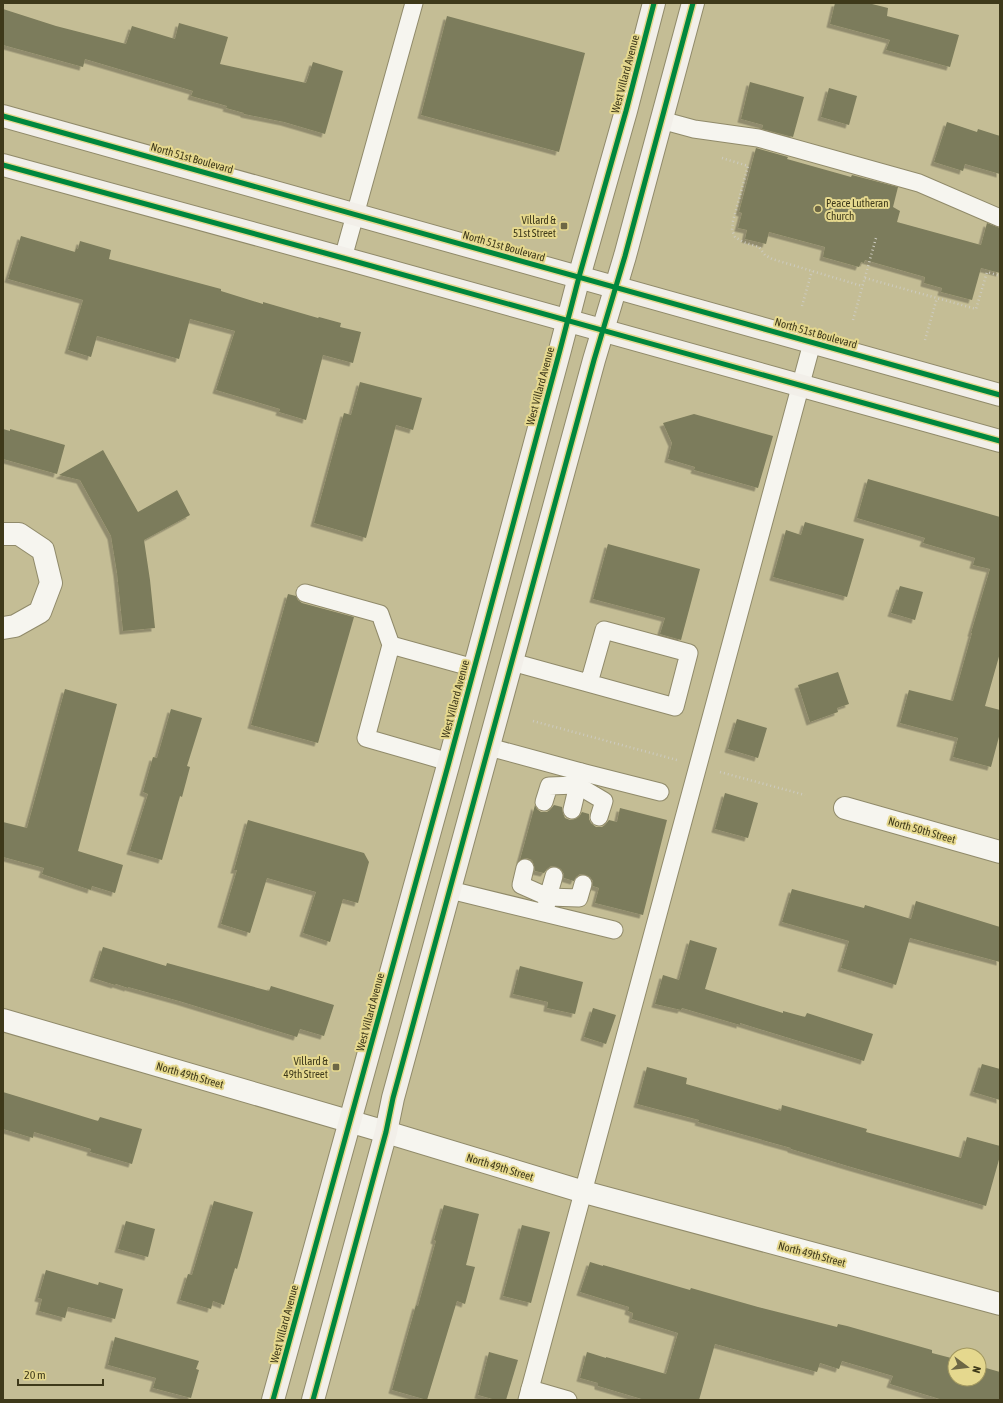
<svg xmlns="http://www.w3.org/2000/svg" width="1003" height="1403" font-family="'Asap Condensed',sans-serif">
<defs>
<filter id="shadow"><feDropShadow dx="-3.5" dy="3.5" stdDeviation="0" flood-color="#0004"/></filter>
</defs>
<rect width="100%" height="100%" fill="#c4bd95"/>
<g fill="#7c7c5b" filter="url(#shadow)">
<path d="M 835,3 L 868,3 L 888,8 L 887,16 L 959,35 L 950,67 L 886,50 L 890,40 L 830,24 Z"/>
<path d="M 3,9 L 56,26 L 126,44 L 132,26 L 175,39 L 179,23 L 228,37 L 220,64 L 306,83 L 313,62 L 343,71 L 325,134 L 284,122 L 244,114 L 244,113 L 226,108 L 227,106 L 191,96 L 193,91 L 85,59 L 83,67 L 3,45 Z"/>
<path d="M 447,16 L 585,53 L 559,152 L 421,115 Z"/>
<path d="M 750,82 L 804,97 L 793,137 L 762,129 L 763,125 L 741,119 Z"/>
<path d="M 829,88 L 857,96 L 849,125 L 821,117 Z"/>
<path d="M 947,122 L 977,132 L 978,129 L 1000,136 L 1000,174 L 965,164 L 963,171 L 934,162 Z"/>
<path d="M 756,148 L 788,157 L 787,159 L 851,177 L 852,175 L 898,187 L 893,207 L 900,211 L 897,222 L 981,245 L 987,223 L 1000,228 L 1000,273 L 981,268 L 972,300 L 941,292 L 942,288 L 924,283 L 925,277 L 865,260 L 864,263 L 861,262 L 859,267 L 823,257 L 825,247 L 769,232 L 766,244 L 745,239 L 747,230 L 738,228 L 742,213 L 739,212 Z"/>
<path d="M 21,236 L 75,252 L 76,248 L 78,249 L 80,241 L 111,250 L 109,259 L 221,289 L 221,291 L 263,304 L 263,302 L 318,318 L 319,317 L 341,323 L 340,327 L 361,332 L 353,363 L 323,355 L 306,420 L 279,412 L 280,409 L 216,390 L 235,331 L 190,319 L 179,359 L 97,336 L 91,357 L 68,350 L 83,300 L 8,279 Z"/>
<path d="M 360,382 L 422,398 L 413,430 L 396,425 L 366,538 L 314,523 L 344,413 L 351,415 Z"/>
<path d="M 694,414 L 773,436 L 758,488 L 694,470 L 695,467 L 668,459 L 672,443 L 663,423 Z"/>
<path d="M 3,429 L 10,431 L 10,429 L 65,445 L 57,474 L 3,459 Z"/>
<path d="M 103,450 L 138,512 L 177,490 L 190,515 L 144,540 L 150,580 L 155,628 L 123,631 L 117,573 L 111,536 L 80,480 L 59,475 Z"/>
<path d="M 868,479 L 1000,517 L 1000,653 L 985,706 L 1000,710 L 1000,733 L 991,767 L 953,757 L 958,738 L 900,723 L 909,690 L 953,701 L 972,633 L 971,633 L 990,569 L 973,565 L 975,558 L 923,543 L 925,538 L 857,518 Z"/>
<path d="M 805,522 L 864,539 L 847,597 L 773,577 L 786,530 L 801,535 Z"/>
<path d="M 608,544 L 700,569 L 681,640 L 660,634 L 665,618 L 593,599 Z"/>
<path d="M 900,586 L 923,592 L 915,620 L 891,613 Z"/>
<path d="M 288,594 L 296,596 L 298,600 L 302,603 L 354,617 L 318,743 L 251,725 Z"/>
<path d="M 838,672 L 849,704 L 837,708 L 838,712 L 810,722 L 798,685 Z"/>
<path d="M 65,689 L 117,704 L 78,851 L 123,865 L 115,893 L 92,886 L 91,890 L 42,874 L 44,868 L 3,857 L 3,822 L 27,828 Z"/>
<path d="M 171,709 L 202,718 L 187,766 L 190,767 L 182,797 L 180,796 L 162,860 L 130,851 L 148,794 L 143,792 L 153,757 L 157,758 Z"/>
<path d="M 737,719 L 767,728 L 758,758 L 728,749 Z"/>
<path d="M 725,793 L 758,803 L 748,838 L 715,829 Z"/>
<path d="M 535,805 L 537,809 L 541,812 L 547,812 L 550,810 L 554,805 L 562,807 L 563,813 L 565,818 L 570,820 L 575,819 L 579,817 L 582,812 L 589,814 L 589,819 L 591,823 L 596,827 L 602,827 L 605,825 L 609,820 L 617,822 L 620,808 L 667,820 L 643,915 L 595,903 L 599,888 L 593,886 L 593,881 L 590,877 L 586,875 L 580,874 L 576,877 L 574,881 L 564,878 L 564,874 L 561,869 L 557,867 L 551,866 L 547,869 L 544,873 L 535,871 L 534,865 L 532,860 L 527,858 L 520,860 Z"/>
<path d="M 248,820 L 364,853 L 369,862 L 358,903 L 343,899 L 330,942 L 303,933 L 316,892 L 267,878 L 250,933 L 221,924 L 237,870 L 234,870 Z"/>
<path d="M 792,889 L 864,908 L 865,905 L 911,919 L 916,901 L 1000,927 L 1000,962 L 910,938 L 896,985 L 841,968 L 849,941 L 782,922 Z"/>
<path d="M 690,940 L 717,948 L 705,989 L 783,1013 L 783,1011 L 805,1017 L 807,1013 L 873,1034 L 864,1061 L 740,1023 L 740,1025 L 682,1008 L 681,1010 L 655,1004 L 663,975 L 679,980 Z"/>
<path d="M 103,947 L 166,966 L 167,963 L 269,991 L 271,986 L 334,1005 L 324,1036 L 300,1029 L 297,1037 L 179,1001 L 128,987 L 128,988 L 116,984 L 115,985 L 93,978 Z"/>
<path d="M 520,966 L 583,982 L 575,1014 L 547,1008 L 548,1002 L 513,994 Z"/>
<path d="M 593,1008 L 616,1015 L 606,1044 L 584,1037 Z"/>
<path d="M 982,1064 L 1000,1069 L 1000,1100 L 973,1092 Z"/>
<path d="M 647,1067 L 687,1078 L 686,1084 L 781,1111 L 782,1105 L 867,1129 L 866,1132 L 961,1158 L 967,1137 L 1000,1146 L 1000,1156 L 986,1206 L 851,1167 L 791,1149 L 791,1148 L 698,1122 L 699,1120 L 637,1104 Z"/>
<path d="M 3,1092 L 98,1121 L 100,1117 L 142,1129 L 132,1164 L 90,1152 L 91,1149 L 34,1132 L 33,1138 L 3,1129 Z"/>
<path d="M 214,1201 L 253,1212 L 237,1269 L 235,1268 L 224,1305 L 213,1301 L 211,1309 L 180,1300 L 188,1274 L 192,1275 Z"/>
<path d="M 444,1205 L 479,1214 L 466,1265 L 475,1267 L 465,1304 L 457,1301 L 427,1400 L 392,1390 L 416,1305 L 418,1306 L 436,1241 L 434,1240 Z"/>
<path d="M 126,1221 L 155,1229 L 148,1257 L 118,1249 Z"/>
<path d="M 522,1225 L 550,1232 L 531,1303 L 503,1296 Z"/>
<path d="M 590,1262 L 603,1266 L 603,1265 L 690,1290 L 691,1288 L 758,1307 L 837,1327 L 838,1324 L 847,1326 L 932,1350 L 932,1353 L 955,1359 L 955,1379 L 979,1379 L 979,1366 L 1000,1372 L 1000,1400 L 943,1400 L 890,1384 L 893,1376 L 842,1361 L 839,1369 L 820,1363 L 817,1372 L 715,1344 L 699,1400 L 645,1400 L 598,1386 L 598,1383 L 580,1378 L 587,1352 L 606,1358 L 606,1357 L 666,1374 L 678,1333 L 632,1319 L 633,1313 L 628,1311 L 629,1307 L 580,1292 Z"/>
<path d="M 46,1270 L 98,1285 L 99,1282 L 123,1289 L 115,1319 L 68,1307 L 65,1318 L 39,1311 L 42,1299 L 38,1298 Z"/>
<path d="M 115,1337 L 199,1361 L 196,1369 L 199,1370 L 191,1398 L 153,1388 L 156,1378 L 108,1365 Z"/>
<path d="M 489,1352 L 518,1360 L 506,1400 L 496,1400 L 478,1395 Z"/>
</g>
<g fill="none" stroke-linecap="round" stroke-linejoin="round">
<g stroke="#908a6a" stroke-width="19">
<g id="lane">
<path d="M 661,120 L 694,129 L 758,138 L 919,183 L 1000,218"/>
<path d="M 343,258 L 414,3"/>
<path d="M 305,593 L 380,614 L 391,645 L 366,738 L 449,762"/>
<path d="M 391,645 L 474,668"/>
<path d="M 512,662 C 567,677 621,692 675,707 L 689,653 L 604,630 L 589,683"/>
<path d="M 489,747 L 581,772"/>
<path d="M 544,802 L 549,786 L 577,785 L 604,801 L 599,817"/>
<path d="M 572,810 L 581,772 L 660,792"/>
<path d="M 525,868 L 521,885 L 548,897 L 554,876"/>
<path d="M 450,890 L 614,930"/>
<path d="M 546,907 L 548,897 L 579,898 L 583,884"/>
<path d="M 530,1389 L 568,1400"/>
<path d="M 527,1400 L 812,343"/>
</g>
</g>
<g stroke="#908a6a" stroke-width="24">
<g id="street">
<path d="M 3,534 L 19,534 L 43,550 L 51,583 L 40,612 L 15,626 L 3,628"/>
<path d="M 845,808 L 1000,852"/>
<path d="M 3,1020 L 386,1132 L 584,1192 L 1000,1304"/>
</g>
</g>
<g stroke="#908a6a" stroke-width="24">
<g id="secondary">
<path d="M 3,116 L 1000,395"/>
<path d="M 3,165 L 343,258 L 1000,441"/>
<path d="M 273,1400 L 449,762 L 560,350 L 579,277 L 626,111 L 654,3"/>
<path d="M 313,1400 L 386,1132 L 393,1098 L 594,360 L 625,256 L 693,3"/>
</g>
</g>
<g stroke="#cdcbbf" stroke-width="2.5" stroke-dasharray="1 3" stroke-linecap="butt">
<path d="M 722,158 L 748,166 L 733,221 L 732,230 L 735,237 L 743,242 L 759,247 L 765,255 L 772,259 L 862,286"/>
<path d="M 865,278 L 976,309 L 987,272 L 1000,276"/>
<path d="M 802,306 L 812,271"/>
<path d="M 853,320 L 876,238"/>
<path d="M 925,340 L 937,298"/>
<path d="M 533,721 L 677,760"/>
<path d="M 720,772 L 805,795"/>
</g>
<use href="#lane" stroke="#f6f5ef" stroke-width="17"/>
<use href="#street" stroke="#f6f5ef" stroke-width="22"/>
<use href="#secondary" stroke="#f2efe9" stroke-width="22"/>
<g stroke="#e5d88e" stroke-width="8">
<g id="cycleway">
<path d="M 3,116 L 1000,395"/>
<path d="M 3,165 L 343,258 L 1000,441"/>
<path d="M 273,1400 L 449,762 L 560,350 L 579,277 L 626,111 L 654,3"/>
<path d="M 313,1400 L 386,1132 L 393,1098 L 594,360 L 625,256 L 693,3"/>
</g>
</g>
<use href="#cycleway" stroke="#00873e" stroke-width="5"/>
</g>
<g fill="#6d6745" stroke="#e5d88e" stroke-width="1.5">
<circle cx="818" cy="209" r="4"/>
<rect x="560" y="222" width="8" height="8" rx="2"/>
<rect x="332" y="1063" width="8" height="8" rx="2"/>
</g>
<g text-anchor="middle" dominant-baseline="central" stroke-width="4" stroke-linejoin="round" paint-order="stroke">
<g font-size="11" fill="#3e391a" stroke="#e5d88e">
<text transform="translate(625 74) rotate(-75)">West Villard Avenue</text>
<text transform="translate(192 158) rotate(16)">North 51st Boulevard</text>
<text transform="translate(504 246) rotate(16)">North 51st Boulevard</text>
<text transform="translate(816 333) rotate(16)">North 51st Boulevard</text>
<text transform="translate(540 386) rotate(-75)">West Villard Avenue</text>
<text transform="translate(455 699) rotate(-75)">West Villard Avenue</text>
<text transform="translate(922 830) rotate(16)">North 50th Street</text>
<text transform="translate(370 1012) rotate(-75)">West Villard Avenue</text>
<text transform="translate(190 1075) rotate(16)">North 49th Street</text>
<text transform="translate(500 1167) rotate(17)">North 49th Street</text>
<text transform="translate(812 1254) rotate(15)">North 49th Street</text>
<text transform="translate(284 1324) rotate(-75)">West Villard Avenue</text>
</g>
<g font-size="11" fill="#3e391a" stroke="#e5d88e" text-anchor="end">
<text x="826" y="203" text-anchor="start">Peace Lutheran<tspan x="826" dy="13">Church</tspan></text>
<text x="556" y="220">Villard &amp;<tspan x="556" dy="13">51st Street</tspan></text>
<text x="328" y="1061">Villard &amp;<tspan x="328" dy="13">49th Street</tspan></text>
</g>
</g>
<rect width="1003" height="1403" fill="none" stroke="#3e391a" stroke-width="8"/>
<g transform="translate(967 1367) rotate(105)"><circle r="19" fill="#e5d88e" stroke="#a29860"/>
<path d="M0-3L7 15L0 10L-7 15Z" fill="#6d6745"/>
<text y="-6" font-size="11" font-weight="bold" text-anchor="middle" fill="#3e391a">N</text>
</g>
<path d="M18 1379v6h85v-6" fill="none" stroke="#3e391a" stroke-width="2"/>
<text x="24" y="1379" font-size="12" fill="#3e391a" stroke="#e5d88e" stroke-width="3" paint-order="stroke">20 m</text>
</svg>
